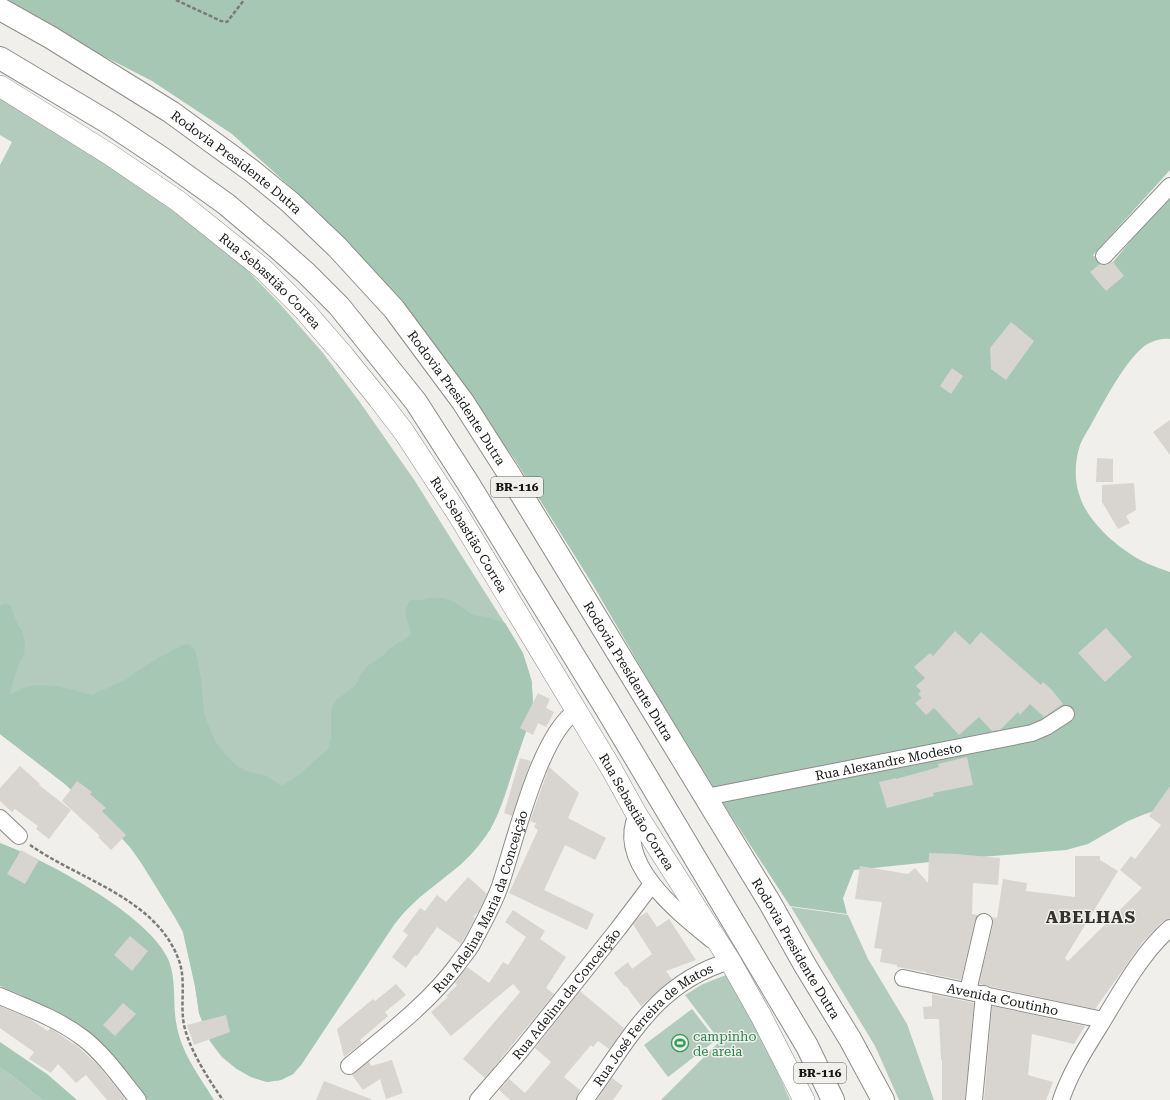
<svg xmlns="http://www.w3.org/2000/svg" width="1170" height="1100" font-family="'Roboto Serif',serif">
<rect width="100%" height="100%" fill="#f0efeb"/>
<g fill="#b2cbbd">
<path d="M 0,91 L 128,172 L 243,266 L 280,304 L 323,353 L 359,401 L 415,481 L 458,550 L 516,641 C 528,663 536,689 532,714 C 530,725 523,737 520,748 C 509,780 502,817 480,844 C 464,865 441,879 421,896 C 411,905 402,914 394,925 L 301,1065 L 293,1074 L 281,1080 L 267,1082 L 251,1077 L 237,1069 L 222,1057 L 210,1041 L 199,1013 L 195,986 L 183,932 L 176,919 L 142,864 L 130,847 L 116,832 L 65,784 L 0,734 L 0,165 L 12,142 L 0,135 Z"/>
<path d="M 791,907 L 848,915 L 868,959 L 907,1024 L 934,1100 L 899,1100 L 875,1046 Z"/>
<path d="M 726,975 L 768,1050 L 790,1100 L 661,1100 L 720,1041 L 685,995 L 703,984 Z"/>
<path d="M 692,1009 L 716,1040 L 668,1077 L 644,1045 Z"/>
<path d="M 0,1068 L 6,1071 L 42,1100 L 0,1100 Z"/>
</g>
<g fill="#a6c7b4">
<path d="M 0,0 L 1170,0 L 1170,170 L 1093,255 L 1108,268 L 1152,215 L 1170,197 L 1170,339 C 1159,338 1148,342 1140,350 C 1122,367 1105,400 1093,421 C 1089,429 1083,437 1080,445 C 1075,460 1074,479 1079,494 C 1085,516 1107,538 1126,551 C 1139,561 1155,567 1170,572 L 1170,806 L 1145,814 L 1128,821 L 1088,844 L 1066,850 L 968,858 L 854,870 L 843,898 L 847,914 L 790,906 L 730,814 L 654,690 L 593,585 L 515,460 L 408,312 L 318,212 L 232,134 L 152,81 L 0,3 Z"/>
<path d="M 431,598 L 443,598 L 454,602 L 473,615 L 487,617 L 505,623 L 523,653 L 528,669 L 532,682 L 532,714 L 498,813 L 490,830 L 471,854 L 460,865 L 420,897 L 405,911 L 394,924 L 301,1065 L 293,1074 L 281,1080 L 267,1082 L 251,1077 L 237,1069 L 222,1057 L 210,1041 L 199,1013 L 195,986 L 183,932 L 176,919 L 142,864 L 130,847 L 116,832 L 65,784 L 0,734 L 0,606 L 4,604 L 10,605 L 17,623 L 23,633 L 25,645 L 24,654 L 19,663 L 9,695 L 26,687 L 39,685 L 57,686 L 92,695 L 127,679 L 139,670 L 160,657 L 183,645 L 189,644 L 195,650 L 201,678 L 204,714 L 215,741 L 225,754 L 237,766 L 249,772 L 266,776 L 282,786 L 300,774 L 328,749 L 331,739 L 331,711 L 335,701 L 355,686 L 362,673 L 368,665 L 383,656 L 389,649 L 408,637 L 411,633 C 408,620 400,612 411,600 L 422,600 Z"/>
<path d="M 0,843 C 46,860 151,916 169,961 C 177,983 172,1005 177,1027 C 182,1054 200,1077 214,1100 L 148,1100 L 115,1059 L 48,1009 L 21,995 L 0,986 Z"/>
<path d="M 0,1042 L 47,1074 L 77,1100 L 42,1100 L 6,1071 L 0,1068 Z"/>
</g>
<g fill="#d8d5d1">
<path d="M 1112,261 L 1124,276 L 1106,291 L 1090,272 L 1100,264 L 1106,265 Z"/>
<path d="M 1011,322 L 1034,341 L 1006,380 L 991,369 L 990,348 Z"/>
<path d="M 952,368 L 963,376 L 951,394 L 940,386 Z"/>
<path d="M 1170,420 L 1170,455 L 1153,432 Z"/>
<path d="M 1097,458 L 1113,459 L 1113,482 L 1096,482 Z"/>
<path d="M 1134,483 L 1136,510 L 1126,516 L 1130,523 L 1118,529 L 1102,502 L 1102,485 Z"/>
<path d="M 1106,628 L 1132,657 L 1105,682 L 1078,653 Z"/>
<path d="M 955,631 L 970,645 L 981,632 L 1041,685 L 1043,682 L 1052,690 L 1063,704 L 1044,717 L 1030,704 L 1020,715 L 1018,712 L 1000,730 L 992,731 L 979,717 L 959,735 L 934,708 L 926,715 L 915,703 L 922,698 L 918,694 L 921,691 L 916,686 L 925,678 L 914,667 L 930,653 L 933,656 Z"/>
<path d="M 538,693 L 550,699 L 546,708 L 554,712 L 546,727 L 538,723 L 533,735 L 520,728 Z"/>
<path d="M 967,757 L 973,785 L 933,793 L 934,796 L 887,808 L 879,782 L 896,778 L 896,779 L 939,767 L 938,764 Z"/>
<path d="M 520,758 L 531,761 L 512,816 L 504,813 Z"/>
<path d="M 20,766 L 40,784 L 39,785 L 71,810 L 49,839 L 36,829 L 38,826 L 15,809 L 12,812 L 0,801 L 0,788 Z"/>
<path d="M 549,767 L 579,793 L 568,818 L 606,838 L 595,860 L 565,845 L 544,890 L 594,914 L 587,930 L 509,893 L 538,830 L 534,827 L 536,823 L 530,821 Z"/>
<path d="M 77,781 L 92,792 L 90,794 L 106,808 L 102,811 L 126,835 L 111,850 L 98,837 L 100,836 L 62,801 Z"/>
<path d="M 1170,786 L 1170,919 L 1163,921 L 1142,943 L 1095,1009 L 979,984 L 993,924 L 992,917 L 997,918 L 1003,879 L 1027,883 L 1026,891 L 1075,897 L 1075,856 L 1100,856 L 1100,860 L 1118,871 L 1065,958 L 1068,961 L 1142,888 L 1120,870 L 1131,856 L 1135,859 L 1161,825 L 1149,816 Z"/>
<path d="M 21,850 L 39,860 L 25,884 L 7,874 Z"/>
<path d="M 929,853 L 956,854 L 1000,858 L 998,885 L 973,883 L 972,914 L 978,915 L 975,920 L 961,980 L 926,973 L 926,972 L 897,967 L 897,965 L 880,962 L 882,949 L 874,948 L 882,902 L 855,899 L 860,866 L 908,874 L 915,868 L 928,883 Z"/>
<path d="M 468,877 L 487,894 L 479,911 L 473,917 L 475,918 L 461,944 L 437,927 L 417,956 L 415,955 L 406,968 L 392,957 L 408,935 L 403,931 L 420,908 L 425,911 L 437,895 L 446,902 Z"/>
<path d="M 513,910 L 545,931 L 540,939 L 566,957 L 546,988 L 554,994 L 485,1078 L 463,1059 L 520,992 L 513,984 L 451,1036 L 431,1012 L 448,997 L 446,996 L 457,985 L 455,983 L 467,967 L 489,983 L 503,962 L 508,965 L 526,937 L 505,922 Z"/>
<path d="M 647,912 L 657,927 L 669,919 L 696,960 L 666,971 L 672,979 L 641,1006 L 626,986 L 625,987 L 614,973 L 628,962 L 632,969 L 652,954 L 633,924 L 639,917 Z"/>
<path d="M 130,936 L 148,951 L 132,971 L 114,955 Z"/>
<path d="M 396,984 L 406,995 L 385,1012 L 388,1016 L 360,1040 L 362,1043 L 344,1057 L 337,1029 L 373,999 L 375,1001 Z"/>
<path d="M 580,991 L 624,1028 L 609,1049 L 598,1041 L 593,1047 L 591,1045 L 564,1077 L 580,1090 L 576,1100 L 510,1100 L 499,1090 L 509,1079 L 525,1093 L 551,1062 L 535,1048 Z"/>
<path d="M 932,994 L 974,1003 L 965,1100 L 942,1100 L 942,1060 L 941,1060 L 939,1019 L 924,1019 L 923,1007 L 932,1006 Z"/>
<path d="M 123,1003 L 136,1014 L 115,1036 L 103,1025 Z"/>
<path d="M 0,1006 L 30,1019 L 48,1031 L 50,1028 L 77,1046 L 98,1065 L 126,1100 L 107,1100 L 86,1075 L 76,1083 L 58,1064 L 51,1073 L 29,1059 L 34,1052 L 0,1028 Z"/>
<path d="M 992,1006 L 1085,1026 L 1074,1044 L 1032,1034 L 1028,1075 L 1053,1082 L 1046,1100 L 984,1100 Z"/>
<path d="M 226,1015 L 230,1032 L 194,1045 L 187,1025 Z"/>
<path d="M 392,1060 L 403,1093 L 386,1099 L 380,1079 L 363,1090 L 352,1075 L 369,1061 L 371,1066 Z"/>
<path d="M 612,1078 L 623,1086 L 613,1100 L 597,1100 Z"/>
<path d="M 324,1081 L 371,1099 L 371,1100 L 316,1100 Z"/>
</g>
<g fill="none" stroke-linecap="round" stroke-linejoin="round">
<g stroke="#8d8c88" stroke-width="18">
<g id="minor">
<path d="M 1104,256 L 1170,186"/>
<path id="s1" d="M 706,797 L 1032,733 L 1046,727 L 1066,714"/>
<path d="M 637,815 C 614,863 680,914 712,940"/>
<path d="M 0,818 L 19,836"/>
<path id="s2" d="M 903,978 L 1103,1020"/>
<path d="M 968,991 L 984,922"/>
<path d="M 0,996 C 28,1008 58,1019 83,1038 C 104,1054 121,1079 138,1100"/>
<path id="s3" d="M 349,1066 C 386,1035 427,1005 457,965 C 461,959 467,952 471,946 C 481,927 493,906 500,886 C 515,842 539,735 576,711"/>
<path id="s4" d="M 478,1100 L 522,1049 L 618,929 L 652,884"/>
<path id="s5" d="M 585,1100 C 628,1042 654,983 730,961"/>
<path d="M 974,1100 L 984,994"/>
<path d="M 1061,1100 C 1070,1073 1086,1048 1101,1024 C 1121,991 1141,954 1170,928"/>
</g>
</g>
<g stroke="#8d8c88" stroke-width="22">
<g id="major">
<path id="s6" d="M 0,86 L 109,154 L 178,201 L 263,269 L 305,311 L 344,356 L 378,398 L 404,432 L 459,516 L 611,768 L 637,815 L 730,961 L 761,1016 L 804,1100"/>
</g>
</g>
<g stroke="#8d8c88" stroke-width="24">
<g id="highway">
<path id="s7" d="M 0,9 L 50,37 L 171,112 L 252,171 L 290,202 L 337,247 L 394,309 L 463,402 L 509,474 L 770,903 L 806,967 L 850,1039 L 883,1100"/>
<path d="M 0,58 L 109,123 L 163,159 L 226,204 L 272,243 L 306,273 L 339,306 L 416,402 L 468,483 L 607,710 L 807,1046 L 833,1100"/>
</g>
</g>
<g stroke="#7b7b78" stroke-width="2.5" stroke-dasharray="4 2" stroke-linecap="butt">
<path d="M 176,0 L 221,21 L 227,22 L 244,0"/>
<path d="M 30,845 C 78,879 155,898 178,958 C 186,977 181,998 183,1018 C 185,1043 208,1079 223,1100"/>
</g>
<use href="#minor" stroke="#fff" stroke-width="16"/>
<use href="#major" stroke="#fff" stroke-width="21"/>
<use href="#highway" stroke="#fff" stroke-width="22"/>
</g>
<defs>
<g id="stadium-ring" transform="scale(0.9)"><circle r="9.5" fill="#f0efeb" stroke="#2e9e5b" stroke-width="1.5"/><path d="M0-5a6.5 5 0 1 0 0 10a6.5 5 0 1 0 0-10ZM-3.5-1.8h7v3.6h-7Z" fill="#2e9e5b"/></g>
</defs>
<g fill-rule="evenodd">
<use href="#stadium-ring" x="680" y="1043"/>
</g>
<g text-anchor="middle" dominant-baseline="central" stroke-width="3" stroke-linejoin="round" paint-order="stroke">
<g fill="#f0efeb" stroke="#585855" stroke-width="1">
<rect x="491" y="477" width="52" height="20" rx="3"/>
<rect x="794" y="1063" width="52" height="20" rx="3"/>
</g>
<g font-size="12" font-weight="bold" fill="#171715">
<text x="517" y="487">BR-116</text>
<text x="820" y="1073">BR-116</text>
</g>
<g font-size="13" fill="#171715" stroke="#f0efeb">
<text stroke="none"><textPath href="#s7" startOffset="282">Rodovia Presidente Dutra</textPath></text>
<text stroke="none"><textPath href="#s6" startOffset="334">Rua Sebastião Correa</textPath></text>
<text stroke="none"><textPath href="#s7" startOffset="607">Rodovia Presidente Dutra</textPath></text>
<text stroke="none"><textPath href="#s6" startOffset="658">Rua Sebastião Correa</textPath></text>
<text stroke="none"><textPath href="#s7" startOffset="930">Rodovia Presidente Dutra</textPath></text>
<text stroke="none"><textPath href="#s1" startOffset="186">Rua Alexandre Modesto</textPath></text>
<text stroke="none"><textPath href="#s6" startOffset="982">Rua Sebastião Correa</textPath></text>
<text stroke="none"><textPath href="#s3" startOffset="216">Rua Adelina Maria da Conceição</textPath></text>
<text stroke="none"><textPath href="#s7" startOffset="1254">Rodovia Presidente Dutra</textPath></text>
<text stroke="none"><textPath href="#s4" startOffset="138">Rua Adelina da Conceição</textPath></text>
<text stroke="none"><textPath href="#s2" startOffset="102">Avenida Coutinho</textPath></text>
<text stroke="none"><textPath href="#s5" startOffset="103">Rua José Ferreira de Matos</textPath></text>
</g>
<g font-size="13" fill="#27864d" stroke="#f0efeb" text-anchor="start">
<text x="693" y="1036">campinho<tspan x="693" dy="15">de areia</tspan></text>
</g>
<g font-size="17" font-weight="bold" letter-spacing="1" fill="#343330" stroke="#f0efeb">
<text x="1091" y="917">ABELHAS</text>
</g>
</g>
</svg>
